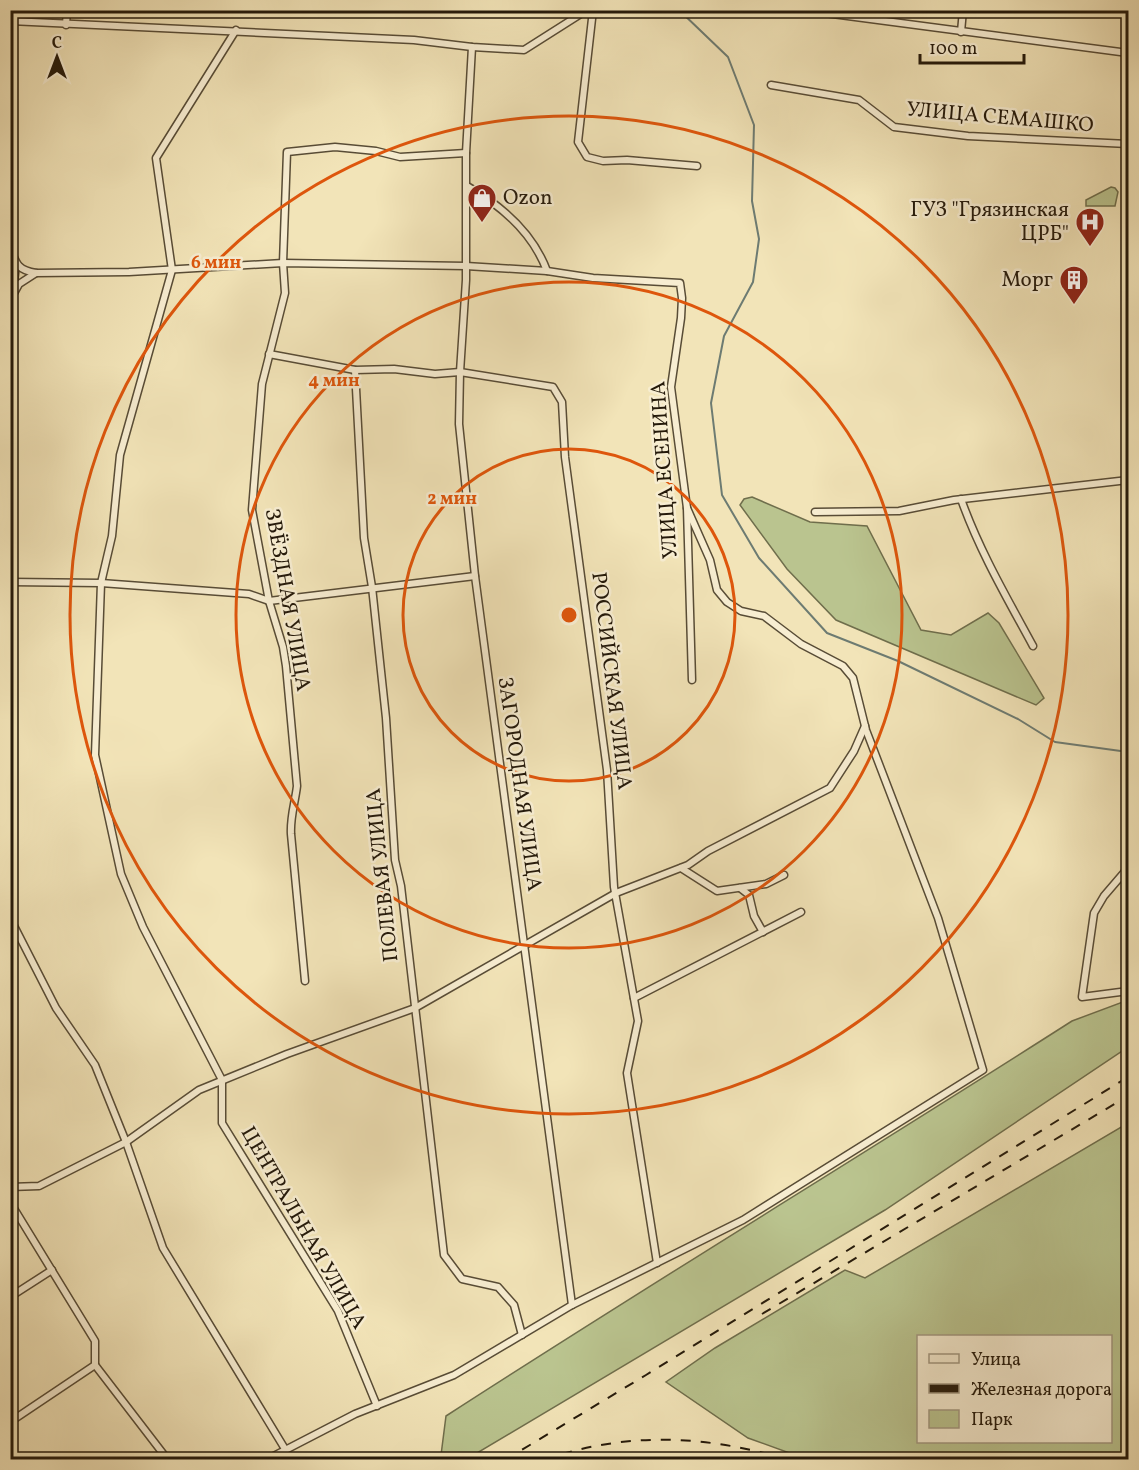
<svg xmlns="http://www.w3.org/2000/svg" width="1139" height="1470" font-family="Vollkorn,serif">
<rect width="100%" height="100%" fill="#f2e4b8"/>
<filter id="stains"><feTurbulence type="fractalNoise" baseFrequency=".00333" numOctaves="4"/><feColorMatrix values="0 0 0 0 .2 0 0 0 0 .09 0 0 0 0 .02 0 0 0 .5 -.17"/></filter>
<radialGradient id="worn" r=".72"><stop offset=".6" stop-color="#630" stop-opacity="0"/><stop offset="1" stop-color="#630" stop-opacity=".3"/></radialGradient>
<g fill="#bac48f" stroke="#6f6e4c" stroke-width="1.5" fill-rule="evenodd">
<path d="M 1111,187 L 1115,188 L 1118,192 L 1115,206 L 1086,206 L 1086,200 Z"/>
<path d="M 752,497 L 810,522 L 867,526 L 921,630 L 951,635 L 988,613 L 999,623 L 1044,698 L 1036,705 L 836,620 L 787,569 L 740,505 L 744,499 Z"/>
<path d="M 1128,1000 L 1128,1047 L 885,1210 L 467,1459 L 435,1459 L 441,1455 L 446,1416 C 653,1282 864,1154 1072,1021 Z"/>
<path d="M 1128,1123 L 1128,1459 L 806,1459 L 748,1438 L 666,1382 L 715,1348 L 845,1270 L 865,1278 ZM 918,1336 L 1110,1336 L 1110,1442 L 918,1442 Z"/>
</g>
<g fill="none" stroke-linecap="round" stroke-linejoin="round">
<path stroke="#6d7b72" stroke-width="2" d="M 679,10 L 728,57 L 754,125 L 752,201 L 759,239 L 753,282 L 724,336 L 711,403 L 722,495 L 759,558 L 827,633 L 898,661 L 1018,719 L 1055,742 L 1128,752"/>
<g stroke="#584c36" stroke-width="9">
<g id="street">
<path d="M 593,10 L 578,142 L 587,157 L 603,161 L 627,160 L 697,166"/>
<path d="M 802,10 L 1128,53"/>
<path d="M 10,21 L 414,40 L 472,47 L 524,50 L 587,10"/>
<path d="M 66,25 L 67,10"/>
<path d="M 236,30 L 156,158 L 172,270 L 120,455 L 112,536 L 101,583 L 95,755 L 121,874 L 143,927 L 222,1080 L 222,1123 L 338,1311 L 377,1406"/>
<path d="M 961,32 L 963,10"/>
<path d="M 472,47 L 466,153 L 466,280 L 460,372 L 459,424 L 475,576 L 572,1305"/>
<path d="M 771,85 L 859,100 L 894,127 L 968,136 L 1128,144"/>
<path d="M 467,186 C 502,206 533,233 547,271"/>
<path d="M 10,247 C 16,263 17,270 36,273 L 129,272 L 283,263 L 466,266 L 547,271 L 593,278 L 680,283 L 682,298 L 681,318 L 671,387 L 687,508 L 692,680"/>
<path d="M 14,293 L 19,284 L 36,273"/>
<path d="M 10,320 L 16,264"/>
<path d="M 269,354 L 355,370 L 394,369 L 435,374 L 460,372 L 553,387 L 562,402 L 565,457 L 607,770 L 614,887 L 638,1021 L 627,1073 L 657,1263"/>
<path d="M 355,370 L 364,538 L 372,587 L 386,718 L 395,860 L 401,886 L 444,1255 L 462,1279 L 498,1287 L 514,1305 L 522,1335"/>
<path d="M 961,499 C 979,550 1007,598 1033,646"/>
<path d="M 815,512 L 899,511 L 954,500 L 1128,480"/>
<path d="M 10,582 L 101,583 L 249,594 L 269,601 L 475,576"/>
<path d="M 681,868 L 717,891 L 766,884 L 784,875"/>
<path d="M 1128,868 L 1104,896 L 1094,913 L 1082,997 L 1128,991"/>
<path d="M 740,888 L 749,895 L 754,916 L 763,932"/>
<path d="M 10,918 L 56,1008 L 95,1065 L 126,1142 L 163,1248 L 285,1449"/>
<path d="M 305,981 L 291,834 C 290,817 295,803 297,786 L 286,666 L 283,647 L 269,601 L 252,510 L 262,384 L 285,293 L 283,263 L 287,152 L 335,147 L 376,151 L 400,157 L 466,153"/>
<path d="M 634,998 L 801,912"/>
<path d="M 10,1187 L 39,1186 L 126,1142 L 199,1090 L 287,1054 L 415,1008 L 616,893 L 688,865 L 708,851 L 830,788 L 854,751 L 865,726"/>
<path d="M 10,1202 L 95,1341 L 95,1365 L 10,1422"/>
<path d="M 10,1297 L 52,1270"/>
<path d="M 95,1365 L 168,1460"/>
<path d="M 266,1460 L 355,1414 L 454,1375 L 572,1305 L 743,1220 L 983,1070 L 938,918 L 866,730 L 853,678 L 843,666 L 801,644 L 764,616 L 741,611 L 727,602 L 717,590 L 710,560 L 687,508"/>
</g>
</g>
<use href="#street" stroke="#f7edd1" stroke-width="6"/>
<g stroke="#24190a" stroke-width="2" stroke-dasharray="10 10" stroke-linecap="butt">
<path d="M 762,1314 L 1128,1096"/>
<path d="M 505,1460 L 646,1375 L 1128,1077"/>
<path d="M 543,1460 C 628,1431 705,1435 790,1460"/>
</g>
</g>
<g fill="none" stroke="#de560c" stroke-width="3">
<circle cx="569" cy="615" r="166"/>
<circle cx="569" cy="615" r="333"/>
<circle cx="569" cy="615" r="499"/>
</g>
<defs>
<g id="shop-pin" transform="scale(1.5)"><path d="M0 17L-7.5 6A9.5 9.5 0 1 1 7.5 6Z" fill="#8f2418" stroke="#f7edd1"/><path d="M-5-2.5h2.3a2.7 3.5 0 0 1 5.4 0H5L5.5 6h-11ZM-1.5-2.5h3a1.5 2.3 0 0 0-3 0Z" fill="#fff"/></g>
<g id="hospital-pin" transform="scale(1.5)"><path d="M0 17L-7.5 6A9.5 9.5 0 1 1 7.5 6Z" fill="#8f2418" stroke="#f7edd1"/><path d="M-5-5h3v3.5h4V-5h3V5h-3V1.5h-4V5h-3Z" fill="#fff"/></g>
<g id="building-pin" transform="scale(1.5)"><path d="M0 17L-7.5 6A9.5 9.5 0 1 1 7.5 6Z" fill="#8f2418" stroke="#f7edd1"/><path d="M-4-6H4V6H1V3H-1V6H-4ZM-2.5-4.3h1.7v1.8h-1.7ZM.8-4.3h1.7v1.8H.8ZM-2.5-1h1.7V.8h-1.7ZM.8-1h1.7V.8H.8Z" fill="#fff"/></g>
</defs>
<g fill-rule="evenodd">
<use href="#shop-pin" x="482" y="198"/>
<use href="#hospital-pin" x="1090" y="222"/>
<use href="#building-pin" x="1074" y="280"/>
</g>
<g text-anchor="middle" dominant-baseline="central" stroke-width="5" stroke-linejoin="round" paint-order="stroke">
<g font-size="21" fill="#24190a" stroke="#f7edd1">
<text transform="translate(1000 118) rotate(5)">УЛИЦА СЕМАШКО</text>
<text transform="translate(665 470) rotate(-94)">УЛИЦА ЕСЕНИНА</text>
<text transform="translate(287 600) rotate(80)">ЗВЁЗДНАЯ УЛИЦА</text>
<text transform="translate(611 681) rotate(83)">РОССИЙСКАЯ УЛИЦА</text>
<text transform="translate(519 784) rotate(82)">ЗАГОРОДНАЯ УЛИЦА</text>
<text transform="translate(383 875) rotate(-96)">ПОЛЕВАЯ УЛИЦА</text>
<text transform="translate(303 1228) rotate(60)">ЦЕНТРАЛЬНАЯ УЛИЦА</text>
</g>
<g font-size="21" fill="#24190a" stroke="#f7edd1" text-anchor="end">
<text x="503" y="198" text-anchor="start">Ozon</text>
<text x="1069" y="210">ГУЗ "Грязинская<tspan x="1069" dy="24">ЦРБ"</tspan></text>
<text x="1053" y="280">Морг</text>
</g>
</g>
<circle cx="569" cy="615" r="9" fill="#de560c" stroke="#f7edd1" stroke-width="3"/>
<g font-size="18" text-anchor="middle" font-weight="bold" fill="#de560c" stroke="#f7edd1" stroke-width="5" stroke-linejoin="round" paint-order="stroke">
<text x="216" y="268">6 мин</text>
<text x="334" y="386">4 мин</text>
<text x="452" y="504">2 мин</text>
</g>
<rect width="1139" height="1470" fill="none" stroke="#f2e4b8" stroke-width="36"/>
<rect x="12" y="12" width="1115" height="1446" fill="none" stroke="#24190a" stroke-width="3"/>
<rect x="18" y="18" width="1103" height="1434" fill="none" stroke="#24190a" stroke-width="1.5"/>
<rect x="917" y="1335" width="195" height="108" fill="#f7edd1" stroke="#a39881" stroke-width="1.5"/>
<rect x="929" y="1354" width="30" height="9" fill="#f7edd1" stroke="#a39881" stroke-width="1.5"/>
<text x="971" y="1365" font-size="18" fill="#24190a">Улица</text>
<rect x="929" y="1384" width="30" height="9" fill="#24190a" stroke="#a39881" stroke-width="1.5"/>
<text x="971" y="1395" font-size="18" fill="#24190a">Железная дорога</text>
<rect x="929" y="1410" width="30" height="18" fill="#bac48f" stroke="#a39881" stroke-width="1.5"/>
<text x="971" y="1425" font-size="18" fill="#24190a">Парк</text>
<g transform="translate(57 57)" stroke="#f7edd1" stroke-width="4.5" paint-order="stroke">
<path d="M0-4.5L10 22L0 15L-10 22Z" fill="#24190a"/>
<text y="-9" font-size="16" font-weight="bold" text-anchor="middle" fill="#24190a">С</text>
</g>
<path d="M920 54v9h104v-9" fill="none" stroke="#24190a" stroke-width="3"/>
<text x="929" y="54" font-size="18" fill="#24190a" stroke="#f7edd1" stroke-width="4.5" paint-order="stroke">100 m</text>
<rect width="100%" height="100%" filter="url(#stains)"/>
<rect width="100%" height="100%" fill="url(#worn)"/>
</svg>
